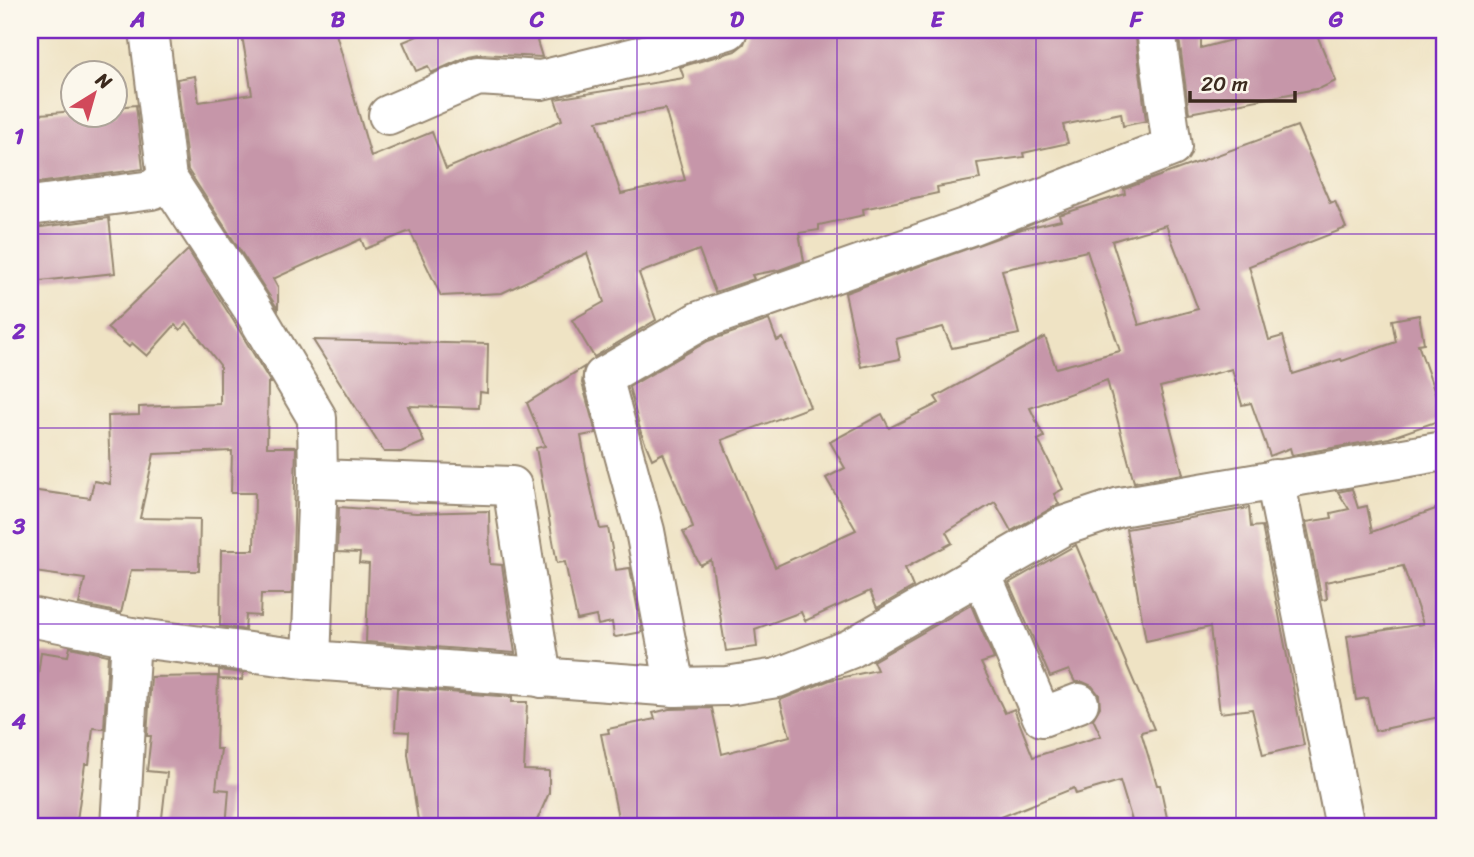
<svg xmlns="http://www.w3.org/2000/svg" width="1474" height="857" font-family="Sriracha,sans-serif">
<rect width="100%" height="100%" fill="#fbf7ec"/>
<filter id="ink" filterUnits="userSpaceOnUse"><feTurbulence type="fractalNoise" baseFrequency=".0143" numOctaves="2"/><feDisplacementMap in="SourceGraphic" scale="14" xChannelSelector="R" yChannelSelector="G"/><feConvolveMatrix kernelMatrix="1 2 1 2 8 2 1 2 1" color-interpolation-filters="sRGB"/></filter>
<filter id="wash" filterUnits="userSpaceOnUse"><feTurbulence type="fractalNoise" baseFrequency=".00686" numOctaves="4" result="noise"/><feDisplacementMap in="SourceGraphic" scale="28" xChannelSelector="R" yChannelSelector="G"/><feGaussianBlur stdDeviation="1.57" result="paint"/><feColorMatrix in="noise" values="0 0 0 0 0 0 0 0 0 0 0 0 0 0 0 0 0 1.4 0 .05"/><feComposite in="paint" operator="in"/></filter>
<g filter="url(#wash)">
<rect width="100%" height="100%" fill="#efe3c4"/>
<g id="blocks">
<g fill="#c696a9" fill-rule="evenodd">
<path d="M 241,30 L 335,30 L 371,157 L 432,132 L 446,169 L 562,120 L 555,99 L 684,78 L 680,67 L 735,51 L 744,44 L 749,30 L 1135,30 L 1146,121 L 1123,126 L 1121,113 L 1063,125 L 1068,143 L 1023,153 L 1024,157 L 977,163 L 980,179 L 937,187 L 938,193 L 863,209 L 864,215 L 819,225 L 819,230 L 799,233 L 804,261 L 779,270 L 752,275 L 754,279 L 715,292 L 699,250 L 639,273 L 656,320 L 594,357 L 572,320 L 604,302 L 587,253 L 502,293 L 441,296 L 410,231 L 365,249 L 361,239 L 273,279 L 278,288 L 278,309 L 188,170 L 177,79 L 195,76 L 199,102 L 252,94 ZM 665,109 L 685,180 L 621,194 L 597,121 Z"/>
<path d="M 432,30 L 563,30 L 537,41 L 542,57 L 479,54 L 469,56 L 431,73 L 428,66 L 416,71 L 403,42 Z"/>
<path d="M 1178,30 L 1201,30 L 1201,48 L 1269,30 L 1315,30 L 1336,81 L 1321,88 L 1189,113 Z"/>
<path d="M 136,105 L 143,169 L 30,184 L 30,115 L 74,111 L 74,116 L 116,116 L 116,107 Z"/>
<path d="M 1297,126 L 1330,203 L 1335,201 L 1346,228 L 1249,266 L 1269,340 L 1283,336 L 1293,374 L 1341,359 L 1342,361 L 1396,342 L 1392,320 L 1419,315 L 1424,343 L 1418,344 L 1444,419 L 1389,438 L 1292,455 L 1290,448 L 1270,456 L 1251,403 L 1242,405 L 1232,369 L 1160,387 L 1183,474 L 1134,482 L 1107,380 L 1030,408 L 1044,437 L 1038,440 L 1063,489 L 1054,494 L 1059,504 L 1011,531 L 995,502 L 946,532 L 952,543 L 905,568 L 913,587 L 877,608 L 870,591 L 805,621 L 801,612 L 755,629 L 757,647 L 726,651 L 711,560 L 700,565 L 683,532 L 693,528 L 690,518 L 663,453 L 652,459 L 641,433 L 629,387 L 708,341 L 769,320 L 777,341 L 783,338 L 810,407 L 722,440 L 775,567 L 856,530 L 826,478 L 845,468 L 830,442 L 882,414 L 889,428 L 939,403 L 935,397 L 1045,337 L 1056,368 L 1120,351 L 1087,251 L 1002,270 L 1019,334 L 952,348 L 943,327 L 896,339 L 900,359 L 861,367 L 845,293 L 1022,229 L 1061,220 L 1059,215 L 1125,194 L 1124,189 ZM 1166,225 L 1198,309 L 1139,325 L 1112,241 Z"/>
<path d="M 109,218 L 115,273 L 40,281 L 34,228 Z"/>
<path d="M 188,250 L 233,320 L 271,383 L 268,383 L 267,447 L 296,447 L 292,594 L 261,594 L 260,616 L 246,615 L 245,630 L 220,626 L 221,550 L 254,550 L 255,493 L 231,493 L 232,451 L 154,454 L 140,518 L 200,519 L 199,571 L 131,570 L 121,613 L 79,604 L 85,579 L 34,572 L 36,558 L 30,557 L 30,490 L 90,498 L 94,481 L 110,484 L 108,416 L 139,415 L 139,407 L 220,404 L 220,365 L 187,323 L 180,330 L 175,325 L 147,356 L 132,343 L 129,347 L 107,328 Z"/>
<path d="M 313,340 L 488,344 L 487,393 L 480,392 L 479,408 L 408,406 L 424,442 L 401,452 L 384,452 Z"/>
<path d="M 584,367 L 582,383 L 596,433 L 581,436 L 587,471 L 600,529 L 608,528 L 616,570 L 630,568 L 642,632 L 616,637 L 614,636 L 612,622 L 598,625 L 596,616 L 577,620 L 565,562 L 557,563 L 536,448 L 545,446 L 527,403 Z"/>
<path d="M 1352,489 L 1358,508 L 1367,506 L 1372,532 L 1444,506 L 1444,716 L 1375,731 L 1367,698 L 1356,700 L 1347,636 L 1423,624 L 1403,566 L 1325,582 L 1327,599 L 1322,600 L 1306,522 L 1332,518 L 1331,513 L 1349,509 L 1338,492 Z"/>
<path d="M 339,507 L 416,513 L 489,511 L 490,564 L 502,565 L 515,653 L 366,642 L 369,564 L 359,563 L 360,553 L 337,552 Z"/>
<path d="M 1249,508 L 1251,527 L 1262,526 L 1304,745 L 1263,755 L 1252,709 L 1220,713 L 1210,627 L 1146,641 L 1126,529 Z"/>
<path d="M 1076,545 L 1154,729 L 1141,732 L 1157,785 L 1160,785 L 1169,827 L 1134,827 L 1120,781 L 1076,794 L 1074,788 L 996,819 L 1000,827 L 620,827 L 601,734 L 609,733 L 608,729 L 655,719 L 653,713 L 669,709 L 712,708 L 722,754 L 790,736 L 780,700 L 830,680 L 877,670 L 873,661 L 971,605 L 994,659 L 981,663 L 1005,713 L 1014,709 L 1033,757 L 1101,736 L 1093,719 L 1100,707 L 1099,695 L 1092,686 L 1083,682 L 1075,682 L 1069,670 L 1050,677 L 1009,583 Z"/>
<path d="M 70,647 L 108,655 L 104,729 L 93,728 L 89,764 L 85,764 L 76,827 L 30,827 L 30,721 L 32,721 L 41,652 L 68,656 Z"/>
<path d="M 219,670 L 243,673 L 242,680 L 219,679 Z"/>
<path d="M 218,676 L 216,749 L 221,749 L 216,789 L 229,790 L 226,827 L 161,827 L 167,773 L 147,771 L 151,736 L 147,736 L 151,677 Z"/>
<path d="M 397,688 L 512,697 L 512,702 L 527,702 L 524,770 L 549,771 L 549,793 L 534,827 L 419,827 L 408,754 L 409,732 L 395,731 Z"/>
</g>
</g>
</g>
<g filter="url(#ink)">
<use href="#blocks" fill-opacity="0" stroke="#958671" stroke-width="2"/>
<g fill="none" stroke-linecap="round" stroke-linejoin="round">
<g stroke="#958671" stroke-width="42">
<g id="minor">
<path d="M 149,30 L 167,178 L 252,308 L 317,418 L 318,479 L 512,486 L 542,678"/>
<path d="M 388,115 L 478,76 L 541,80 L 652,53 L 728,30"/>
<path d="M 30,206 L 152,190 L 167,178"/>
<path d="M 1275,479 L 1345,827"/>
<path d="M 981,573 L 1042,717 L 1079,703"/>
<path d="M 30,617 L 131,637 L 311,660 L 675,687 L 727,686 L 777,678 L 850,649 L 1063,526 L 1120,507 L 1444,451"/>
<path d="M 311,660 L 318,479"/>
<path d="M 675,687 L 645,531 L 603,377 L 699,321 L 970,226 L 1172,147 L 1156,30"/>
<path d="M 120,827 L 131,637"/>
</g>
</g>
<use href="#minor" stroke="#fff" stroke-width="38"/>
</g>
</g>
<path fill="none" stroke="#7b2cbf" stroke-width="2" stroke-opacity="0.55" d="M 238,30 L 238,827M 438,30 L 438,827M 637,30 L 637,827M 837,30 L 837,827M 1036,30 L 1036,827M 1236,30 L 1236,827M 30,234 L 1444,234M 30,428 L 1444,428M 30,624 L 1444,624"/>
<rect width="1474" height="857" fill="none" stroke="#fbf7ec" stroke-width="77"/>
<g transform="translate(94 94) rotate(37)"><circle r="33" fill="#fbf7ec" stroke="#aea59a" stroke-width="2"/>
<path d="M0-5L12 26L0 18L-12 26Z" fill="#d1495b"/>
<text y="-10" font-size="19" font-weight="bold" text-anchor="middle" fill="#3b2a1e">N</text>
</g>
<path d="M1190 91v10h105v-10" fill="none" stroke="#3b2a1e" stroke-width="3.5"/>
<text x="1201" y="91" font-size="21" fill="#3b2a1e" stroke="#fbf7ec" stroke-width="5" paint-order="stroke">20 m</text>
<rect x="38" y="38" width="1398" height="780" fill="none" stroke="#7b2cbf" stroke-width="2.5"/>
<g font-size="23" text-anchor="middle" font-weight="bold" fill="#7b2cbf">
<text x="138" y="27">A</text>
<text x="338" y="27">B</text>
<text x="537" y="27">C</text>
<text x="737" y="27">D</text>
<text x="937" y="27">E</text>
<text x="1136" y="27">F</text>
<text x="1336" y="27">G</text>
<text x="19" y="144">1</text>
<text x="19" y="339">2</text>
<text x="19" y="534">3</text>
<text x="19" y="729">4</text>
</g>
</svg>
